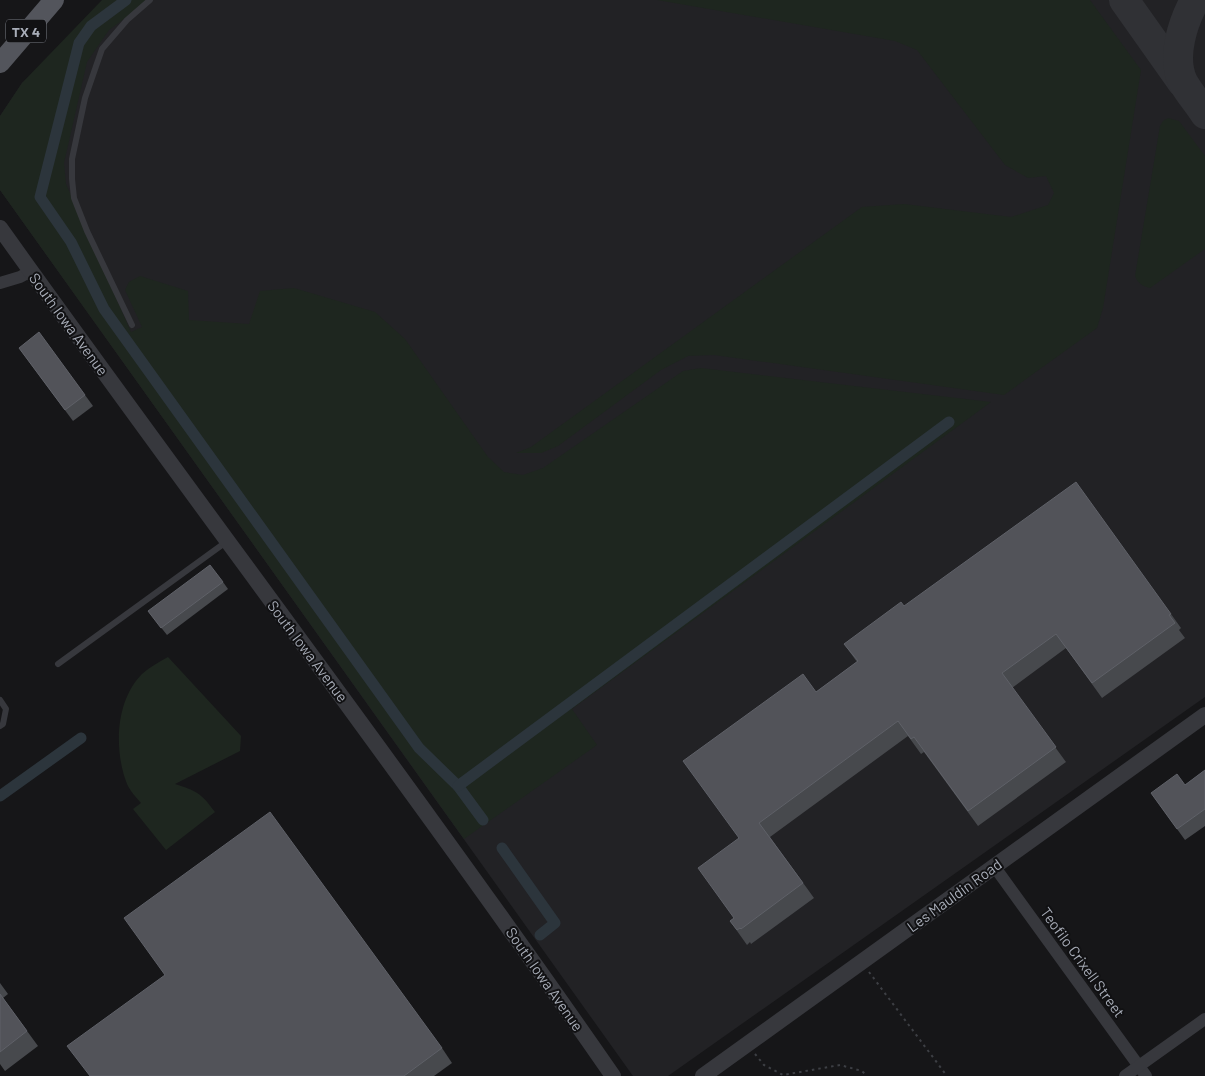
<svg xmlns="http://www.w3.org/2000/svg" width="1205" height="1076" font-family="Barlow,sans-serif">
<rect width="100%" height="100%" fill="#161618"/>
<path fill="#222225" d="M 116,0 L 1205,0 L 1205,697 L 668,1076 L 633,1076 L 0,190 L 0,116 L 22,83 Z"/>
<g fill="#1e261f">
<path d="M 102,0 L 150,0 L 109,30 L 87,62 L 64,163 L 66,184 L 131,332 L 142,327 L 125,290 L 129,282 L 140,276 L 188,291 L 189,320 L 249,324 L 260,291 L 294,288 L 375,312 L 405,339 L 488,457 L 504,472 L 523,475 L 543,468 L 683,371 L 701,368 L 991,402 L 572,709 L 597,745 L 464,839 L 0,190 L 0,116 L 22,83 Z"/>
<path d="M 657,0 L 1090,0 L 1141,70 L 1103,308 L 1097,328 L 1004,395 L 714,355 L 688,356 L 661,370 L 558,446 L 541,453 L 516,453 L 531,447 L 862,207 L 904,204 L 1011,217 L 1048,205 L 1054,193 L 1046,176 L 1028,178 L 1005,165 L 917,50 L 895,41 Z"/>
<path d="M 1168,118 L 1179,121 L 1205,156 L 1205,249 L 1150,288 C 1143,286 1138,284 1135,276 L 1160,126 L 1163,121 Z"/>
<path d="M 168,657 L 241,736 L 240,751 L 175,784 C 197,791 201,793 215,812 L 166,850 L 133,809 L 141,803 C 136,797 130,791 127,784 C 114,751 115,701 142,674 C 150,667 159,662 168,657 Z"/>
</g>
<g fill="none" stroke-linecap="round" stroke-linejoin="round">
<g stroke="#2c353c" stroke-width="11">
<path d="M 126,0 L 91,26 L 79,43 L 40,197 L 71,242 L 104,309 L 419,748 L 458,786 L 483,820"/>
<path d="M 458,786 L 949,422"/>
<path d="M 0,796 L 81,738"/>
<path d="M 502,848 L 555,923 L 540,935"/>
</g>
<g stroke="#303135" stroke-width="30">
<path d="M 1124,0 L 1182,82"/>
<path d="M 1195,0 C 1183,22 1171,57 1183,82 C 1189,93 1198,103 1205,114"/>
</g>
<g stroke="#3d3f44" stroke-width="2" stroke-dasharray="2.5 4" stroke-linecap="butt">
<path d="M 869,972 L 947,1076"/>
<path d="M 755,1054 L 764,1065 L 783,1075 L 840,1065 L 862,1071 L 867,1076"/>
</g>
<g stroke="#37383d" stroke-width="6">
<path d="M 132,325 L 87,231 L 74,198 L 72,179 L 72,159 L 85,98 L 102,49 L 127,20 L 150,0"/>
<path d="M 58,664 L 226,542"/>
<path d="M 0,700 L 6,709 L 3,724 L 0,726"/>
</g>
<g stroke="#37383d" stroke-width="12">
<path d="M 0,283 L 20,277 L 31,271"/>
<path d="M 994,866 L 1146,1076"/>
<path d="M 1125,1076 L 1205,1019"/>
</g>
<g stroke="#37383d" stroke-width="16">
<path d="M 0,228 C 203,512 414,789 613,1076"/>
<path d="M 703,1076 L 1205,715"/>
</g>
<path stroke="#53555c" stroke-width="20" d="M 0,63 L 54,0"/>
</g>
<g fill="#47494d">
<path d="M 19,348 L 85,395 L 93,406 L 73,421 Z"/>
<path d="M 223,582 L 228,589 L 167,635 L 148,611 Z"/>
<path d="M 904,606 L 1171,614 L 1181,628 L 1179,630 L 1185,638 L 1102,698 L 1066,648 L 1012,688 L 1066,762 L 978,826 L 924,752 L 921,754 L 908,736 L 770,837 L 814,898 L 751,944 L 750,942 L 747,945 L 730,921 L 734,918 L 738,838 L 816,692 L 857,662 L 844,644 Z"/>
<path d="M 1205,770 L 1205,826 L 1185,840 L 1151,793 L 1185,785 Z"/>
<path d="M 0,983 L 8,994 L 3,998 L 38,1046 L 5,1071 L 0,1064 Z"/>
<path d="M 442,1048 L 452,1063 L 434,1076 L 89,1076 Z"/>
</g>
<g fill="#525359" stroke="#5f6168">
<path d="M 39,332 L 85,395 L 65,410 L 19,348 Z"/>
<path d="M 1076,482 L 1171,614 L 1169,615 L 1175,623 L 1092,683 L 1056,634 L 1002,673 L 1056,747 L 968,811 L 914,737 L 911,739 L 898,721 L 759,823 L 803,883 L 741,929 L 740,928 L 737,930 L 730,921 L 734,918 L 698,868 L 739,838 L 683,761 L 803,674 L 816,692 L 858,661 L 844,644 L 901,602 L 904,606 Z"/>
<path d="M 210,565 L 223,582 L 161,628 L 148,611 Z"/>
<path d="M 1205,770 L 1205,809 L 1177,829 L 1151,793 L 1177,774 L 1185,785 Z"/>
<path d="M 270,812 L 442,1048 L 404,1076 L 90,1076 L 67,1046 L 165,975 L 124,918 Z"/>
<path d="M 0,994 L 27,1031 L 0,1052 Z"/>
</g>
<g text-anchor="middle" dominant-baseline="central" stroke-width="4" stroke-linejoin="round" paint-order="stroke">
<rect fill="#111113" stroke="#7b7e86" stroke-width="1" x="6" y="19.5" width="40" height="23" rx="4"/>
<g font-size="14" font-weight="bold" fill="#a8adb8">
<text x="26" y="31">TX 4</text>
</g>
<g font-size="15" fill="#a8adb8" stroke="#111113">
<text transform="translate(69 324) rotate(54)">South Iowa Avenue</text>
<text transform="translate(308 651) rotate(53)">South Iowa Avenue</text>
<text transform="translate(954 895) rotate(-36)">Les Mauldin Road</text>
<text transform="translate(1083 962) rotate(54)">Teofilo Crixell Street</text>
<text transform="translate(545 979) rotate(55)">South Iowa Avenue</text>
</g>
</g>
</svg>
